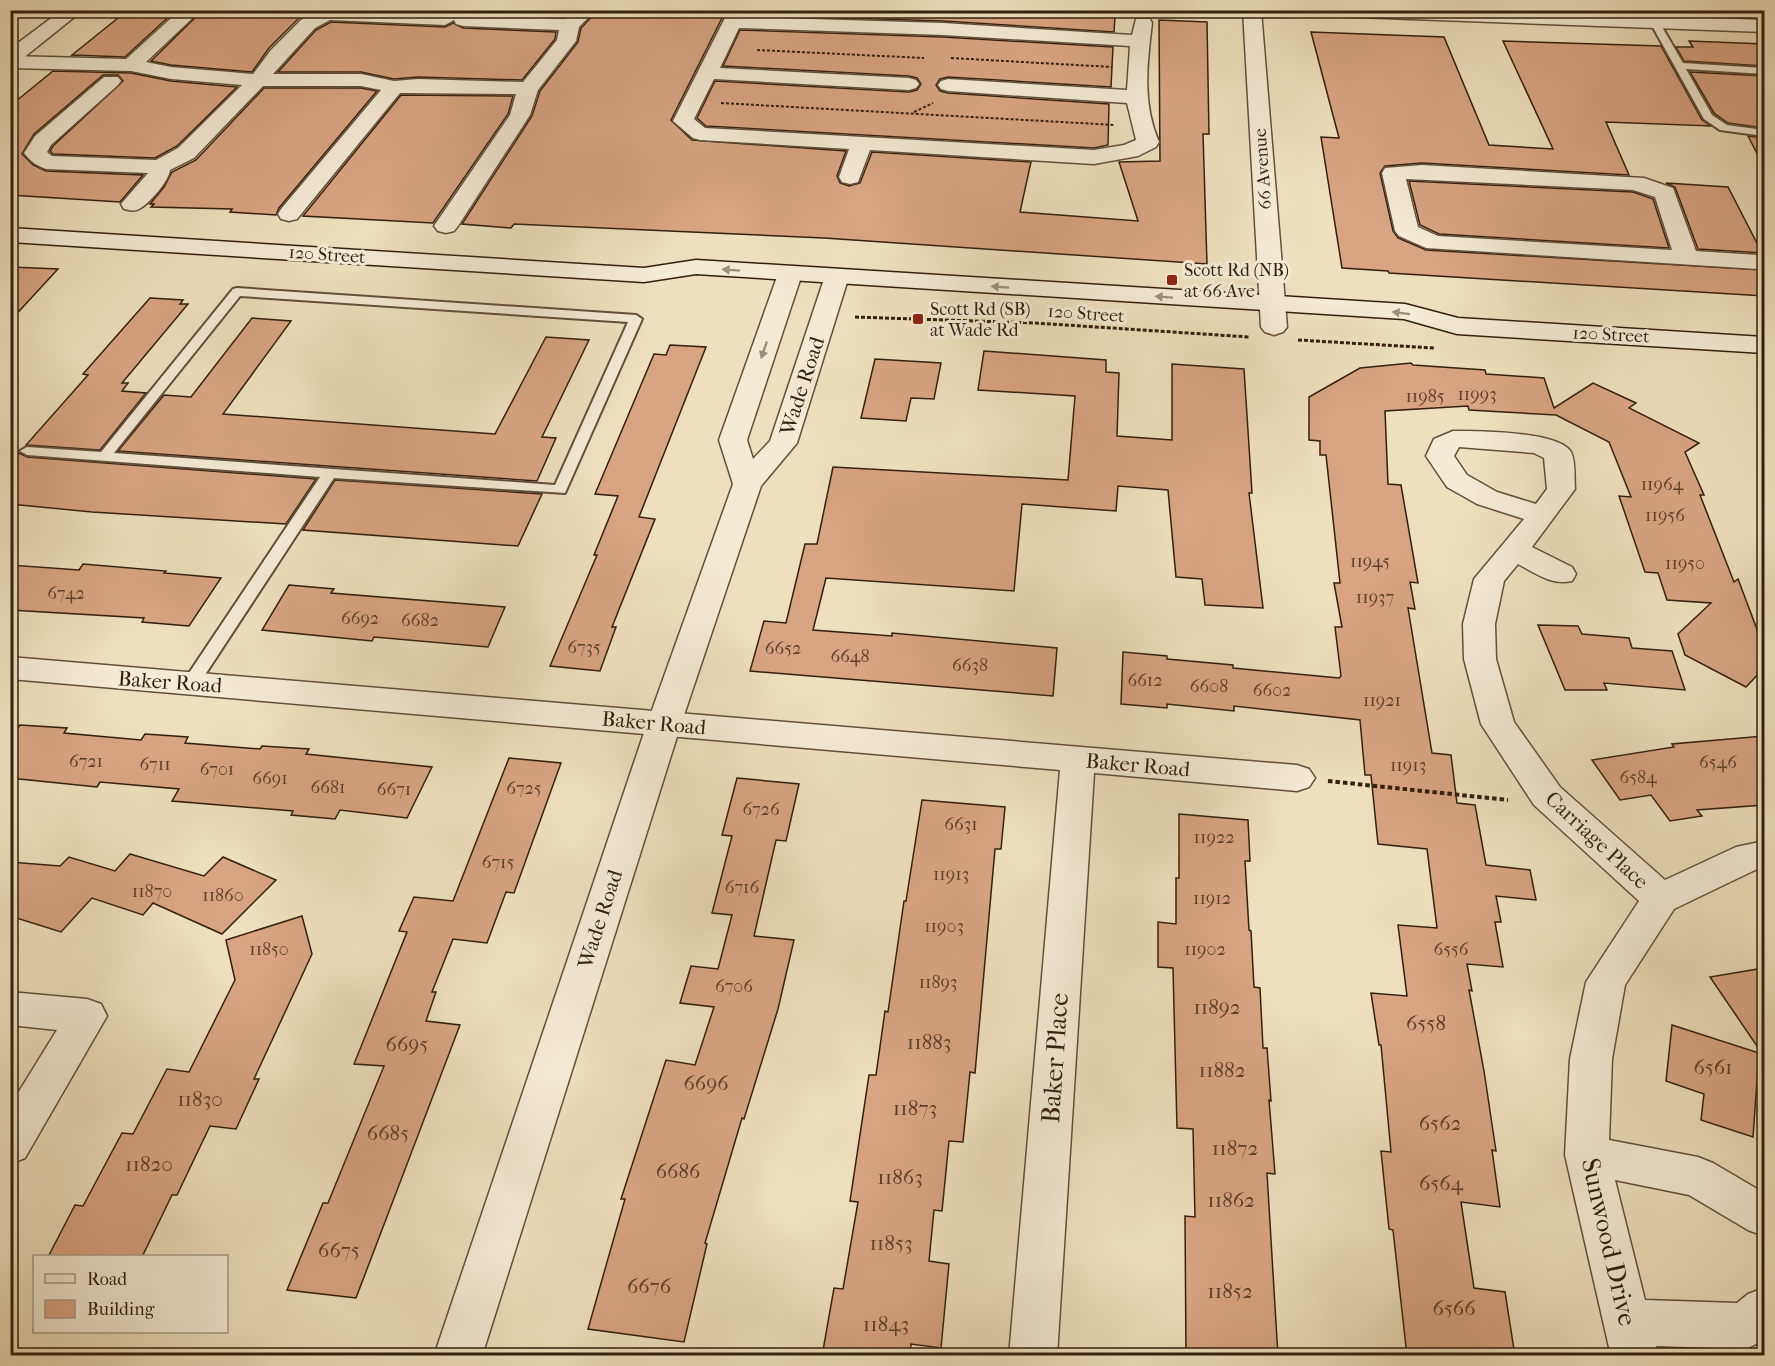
<svg xmlns="http://www.w3.org/2000/svg" width="1775" height="1366" font-family="'IM FELL French Canon',serif">
<rect width="100%" height="100%" fill="#eee0be"/>
<filter id="stains"><feTurbulence type="fractalNoise" baseFrequency=".00333" numOctaves="4"/><feColorMatrix values="0 0 0 0 .2 0 0 0 0 .09 0 0 0 0 .02 0 0 0 .5 -.17"/></filter>
<radialGradient id="worn" r=".72"><stop offset=".6" stop-color="#630" stop-opacity="0"/><stop offset="1" stop-color="#630" stop-opacity=".3"/></radialGradient>
<g fill="#d8a483" stroke="#331f0e" stroke-width="1.5">
<path d="M 128,10 L 176,10 L 125,57 L 72,55 Z"/>
<path d="M 203,10 L 313,10 L 299,18 L 269,48 L 252,72 L 171,65 L 151,61 Z"/>
<path d="M 435,10 L 571,10 L 564,17 L 463,12 L 455,16 L 446,11 Z"/>
<path d="M 598,10 L 726,10 L 671,120 L 692,140 L 846,151 L 837,176 L 840,183 L 849,186 L 860,183 L 872,152 L 1031,162 L 1020,212 L 1138,221 L 1119,162 L 1160,161 L 1159,20 L 1207,22 L 1209,134 L 1203,134 L 1207,264 L 824,238 L 514,224 L 511,228 L 462,224 L 532,116 L 540,91 L 578,42 L 581,28 Z"/>
<path d="M 750,10 L 990,10 L 1115,17 L 1114,32 L 943,21 L 748,15 Z"/>
<path d="M 331,22 L 445,27 L 453,23 L 463,28 L 556,32 L 555,39 L 522,80 L 418,77 L 394,79 L 361,72 L 278,72 L 316,30 Z"/>
<path d="M 740,30 L 943,37 L 1113,47 L 1111,87 L 948,77 L 940,79 L 936,85 L 940,91 L 948,93 L 1109,104 L 1108,145 L 1094,148 L 706,126 L 697,118 L 715,81 L 909,92 L 917,90 L 921,84 L 917,78 L 909,76 L 723,66 Z"/>
<path d="M 1311,32 L 1444,37 L 1489,145 L 1553,149 L 1503,41 L 1661,46 L 1702,120 L 1711,126 L 1606,122 L 1629,175 L 1422,163 L 1385,166 L 1380,173 L 1393,231 L 1398,238 L 1426,250 L 1764,270 L 1764,296 L 1389,273 L 1388,271 L 1342,268 L 1321,137 L 1339,138 Z"/>
<path d="M 1689,41 L 1764,44 L 1764,66 L 1684,61 L 1676,47 L 1693,47 Z"/>
<path d="M 53,71 L 131,73 L 171,81 L 237,87 L 177,146 L 155,158 L 53,154 L 50,151 L 53,146 L 123,81 L 118,75 L 103,75 L 34,134 L 22,154 L 33,165 L 46,171 L 143,175 L 120,202 L 10,195 L 10,106 Z"/>
<path d="M 1690,72 L 1764,76 L 1764,128 L 1728,123 L 1714,113 Z"/>
<path d="M 264,88 L 361,88 L 377,91 L 279,208 L 276,215 L 230,212 L 232,209 L 151,207 L 154,204 L 150,204 L 164,187 L 172,172 L 196,160 Z"/>
<path d="M 401,95 L 513,96 L 508,114 L 433,223 L 303,216 Z"/>
<path d="M 1748,136 L 1764,138 L 1764,167 Z"/>
<path d="M 1409,181 L 1633,192 L 1653,199 L 1669,248 L 1439,234 L 1420,225 Z"/>
<path d="M 1666,183 L 1728,187 L 1762,253 L 1698,249 L 1675,187 Z"/>
<path d="M 10,267 L 58,269 L 10,321 Z"/>
<path d="M 150,298 L 183,300 L 180,304 L 188,304 L 122,383 L 128,383 L 122,391 L 146,393 L 100,450 L 26,445 L 88,375 L 83,374 Z"/>
<path d="M 252,318 L 291,321 L 223,414 L 495,434 L 546,337 L 589,340 L 542,437 L 556,438 L 537,481 L 118,451 L 164,395 L 191,397 Z"/>
<path d="M 670,345 L 706,347 L 639,517 L 655,519 L 612,627 L 616,627 L 600,671 L 550,666 L 597,555 L 594,555 L 618,496 L 595,494 L 654,354 L 666,355 Z"/>
<path d="M 984,351 L 1106,360 L 1106,372 L 1119,373 L 1117,436 L 1172,440 L 1172,364 L 1244,369 L 1252,493 L 1249,493 L 1263,608 L 1205,605 L 1202,579 L 1176,577 L 1168,490 L 1118,486 L 1116,511 L 1022,504 L 1014,591 L 826,578 L 813,630 L 892,636 L 892,633 L 1057,648 L 1053,696 L 750,671 L 764,621 L 786,623 L 805,544 L 817,544 L 833,467 L 1068,480 L 1075,396 L 978,390 Z"/>
<path d="M 875,359 L 941,363 L 934,399 L 911,398 L 906,421 L 861,418 Z"/>
<path d="M 1411,363 L 1413,365 L 1485,370 L 1486,374 L 1544,378 L 1554,408 L 1593,383 L 1636,403 L 1629,408 L 1699,443 L 1685,452 L 1704,495 L 1700,495 L 1734,582 L 1738,579 L 1764,648 L 1764,668 L 1746,687 L 1685,655 L 1678,634 L 1711,603 L 1667,600 L 1658,573 L 1645,572 L 1619,496 L 1631,497 L 1609,442 L 1556,415 L 1469,410 L 1468,406 L 1385,411 L 1388,484 L 1401,485 L 1418,583 L 1410,582 L 1415,609 L 1408,608 L 1432,753 L 1451,755 L 1457,803 L 1475,805 L 1486,865 L 1530,870 L 1536,900 L 1496,896 L 1501,922 L 1495,922 L 1503,967 L 1467,964 L 1472,991 L 1469,990 L 1484,1071 L 1496,1151 L 1492,1150 L 1500,1207 L 1461,1202 L 1474,1288 L 1505,1292 L 1515,1356 L 1407,1356 L 1393,1230 L 1389,1229 L 1381,1151 L 1391,1152 L 1381,1045 L 1379,1045 L 1371,993 L 1407,996 L 1398,925 L 1437,928 L 1427,849 L 1378,844 L 1371,775 L 1365,775 L 1360,720 L 1234,706 L 1234,711 L 1167,704 L 1167,708 L 1121,704 L 1123,652 L 1167,656 L 1167,659 L 1233,665 L 1233,668 L 1339,678 L 1341,676 L 1335,627 L 1342,627 L 1334,583 L 1340,583 L 1326,455 L 1320,455 L 1320,441 L 1309,440 L 1309,397 L 1360,368 Z"/>
<path d="M 19,453 L 27,457 L 316,479 L 286,524 L 92,512 L 10,504 L 10,463 Z"/>
<path d="M 335,480 L 542,494 L 518,546 L 303,530 Z"/>
<path d="M 83,564 L 166,571 L 164,573 L 221,578 L 189,626 L 142,622 L 144,618 L 10,610 L 10,565 L 79,570 Z"/>
<path d="M 289,585 L 334,589 L 331,593 L 505,607 L 488,647 L 374,637 L 372,641 L 262,630 Z"/>
<path d="M 1538,625 L 1578,626 L 1582,634 L 1629,638 L 1632,648 L 1672,651 L 1685,690 L 1604,683 L 1607,690 L 1565,690 Z"/>
<path d="M 20,725 L 67,728 L 64,733 L 141,740 L 145,734 L 188,737 L 185,743 L 260,749 L 262,746 L 309,749 L 306,754 L 432,767 L 407,818 L 340,810 L 335,819 L 291,815 L 293,811 L 172,801 L 179,789 L 100,782 L 97,787 L 10,778 L 10,738 Z"/>
<path d="M 1764,736 L 1764,805 L 1697,810 L 1702,816 L 1670,821 L 1651,795 L 1620,800 L 1592,760 L 1674,747 L 1672,744 Z"/>
<path d="M 509,758 L 561,763 L 514,893 L 506,892 L 487,943 L 453,939 L 432,992 L 436,992 L 426,1021 L 460,1025 L 356,1298 L 287,1290 L 323,1203 L 328,1203 L 384,1066 L 354,1064 L 407,932 L 399,931 L 414,897 L 453,901 Z"/>
<path d="M 737,778 L 799,784 L 786,841 L 776,840 L 754,936 L 794,940 L 778,1009 L 744,1119 L 742,1118 L 705,1243 L 707,1244 L 684,1342 L 588,1329 L 625,1199 L 621,1199 L 666,1060 L 695,1065 L 714,1007 L 680,1003 L 691,966 L 718,969 L 732,915 L 712,913 L 732,836 L 722,835 Z"/>
<path d="M 922,800 L 1005,807 L 1001,849 L 995,849 L 975,1073 L 970,1072 L 963,1142 L 949,1141 L 942,1211 L 934,1210 L 929,1261 L 949,1264 L 941,1348 L 911,1344 L 910,1356 L 822,1356 L 834,1288 L 843,1289 L 858,1202 L 850,1201 L 869,1075 L 876,1075 L 885,1011 L 888,1012 L 904,901 L 906,901 Z"/>
<path d="M 1179,814 L 1248,820 L 1250,861 L 1245,861 L 1249,930 L 1251,931 L 1254,987 L 1260,988 L 1263,1048 L 1267,1048 L 1271,1101 L 1269,1100 L 1275,1174 L 1267,1173 L 1278,1356 L 1186,1356 L 1185,1216 L 1195,1217 L 1193,1129 L 1177,1128 L 1173,968 L 1158,967 L 1158,922 L 1176,924 L 1176,878 L 1179,878 Z"/>
<path d="M 130,854 L 204,876 L 223,857 L 276,880 L 222,934 L 153,903 L 143,915 L 92,898 L 61,932 L 10,916 L 10,862 L 60,866 L 69,857 L 115,871 Z"/>
<path d="M 302,916 L 312,954 L 254,1079 L 259,1079 L 236,1129 L 210,1126 L 177,1195 L 172,1195 L 142,1257 L 48,1257 L 75,1205 L 83,1206 L 122,1133 L 133,1134 L 167,1069 L 189,1072 L 235,980 L 226,940 Z"/>
<path d="M 1764,968 L 1764,974 L 1759,1049 L 1710,977 Z"/>
<path d="M 1672,1025 L 1759,1053 L 1753,1137 L 1701,1120 L 1704,1094 L 1666,1081 Z"/>
</g>
<g fill="none" stroke-linecap="round" stroke-linejoin="round">
<g stroke="#624f3a" stroke-width="4">
<g id="service">
<path d="M 1652,20 L 1658,20 L 1683,63 L 1764,68 L 1764,74 L 1686,69 L 1712,115 L 1727,125 L 1764,130 L 1764,136 L 1720,130 L 1704,119 L 1650,22 Z"/>
<path d="M 237,288 L 636,315 L 642,319 L 565,493 L 334,478 L 197,687 L 185,687 L 183,683 L 185,679 L 320,477 L 27,455 L 20,451 L 27,447 L 101,452 L 233,289 ZM 240,296 L 628,322 L 555,485 L 114,453 Z"/>
</g>
</g>
<g stroke="#624f3a" stroke-width="3">
<g id="minor">
<path d="M 180,10 L 201,10 L 146,62 L 171,67 L 253,74 L 271,50 L 301,20 L 319,10 L 445,13 L 452,15 L 454,19 L 463,14 L 565,19 L 575,10 L 596,10 L 579,27 L 576,41 L 538,90 L 530,115 L 458,226 L 454,231 L 446,233 L 438,231 L 434,226 L 510,115 L 516,94 L 400,93 L 297,219 L 289,221 L 281,219 L 278,214 L 281,209 L 381,90 L 361,86 L 263,86 L 194,158 L 170,170 C 169,181 149,204 139,209 C 134,212 129,210 124,209 L 121,204 L 148,173 L 46,169 C 37,166 30,161 24,153 L 35,136 L 104,77 L 118,77 L 121,81 L 118,85 L 51,145 L 47,152 L 52,156 L 156,160 L 178,148 L 242,85 L 171,79 L 131,71 L 10,68 L 10,56 L 126,59 ZM 330,20 L 445,25 L 454,20 L 456,24 L 463,26 L 559,30 L 557,40 L 523,82 L 418,79 L 394,81 L 361,74 L 273,74 L 315,28 Z"/>
<path d="M 729,10 L 748,10 L 745,17 L 943,23 L 1132,35 L 1136,19 L 1150,19 L 1152,23 C 1147,64 1142,103 1159,142 L 1156,147 L 1138,156 L 1094,164 L 870,150 L 858,182 L 850,184 L 842,182 L 839,177 L 849,149 L 700,140 L 693,138 L 673,121 ZM 739,28 L 943,35 L 1130,46 L 1127,90 L 948,79 L 941,81 L 938,85 L 941,89 L 948,91 L 1127,103 L 1136,140 L 1124,145 L 1094,150 L 705,128 L 694,119 L 714,79 L 909,90 L 916,88 L 919,84 L 916,80 L 909,78 L 720,68 Z"/>
<path d="M 1243,10 L 1261,10 L 1287,327 L 1283,332 L 1274,335 L 1265,332 L 1261,327 Z"/>
<path d="M 1422,165 L 1644,178 L 1673,188 L 1696,251 L 1758,255 L 1764,256 L 1764,268 L 1758,269 L 1426,248 L 1399,236 L 1395,231 L 1382,173 L 1385,168 ZM 1406,179 L 1633,190 L 1655,197 L 1672,250 L 1438,236 L 1418,227 Z"/>
<path d="M 1453,431 C 1476,431 1559,431 1571,452 C 1576,462 1574,478 1575,489 L 1532,547 L 1572,567 L 1576,574 L 1572,581 C 1552,586 1535,573 1518,564 L 1504,581 L 1495,624 L 1496,659 L 1514,722 L 1560,787 L 1665,880 L 1736,847 L 1764,841 L 1764,869 L 1755,870 L 1674,909 L 1625,985 L 1612,1059 L 1609,1140 L 1698,1157 L 1713,1163 L 1764,1193 L 1764,1236 L 1748,1230 L 1689,1195 L 1615,1180 L 1645,1300 L 1737,1303 L 1748,1294 L 1764,1288 L 1764,1340 L 1746,1349 L 1656,1346 L 1659,1356 L 1611,1356 L 1565,1155 L 1570,1059 L 1586,982 L 1639,901 L 1534,805 L 1481,724 L 1464,659 L 1463,624 L 1474,579 L 1524,519 L 1477,504 L 1447,487 L 1426,456 L 1434,439 ZM 1459,447 L 1534,453 L 1544,458 L 1547,489 L 1536,504 L 1497,492 L 1467,475 L 1454,456 Z"/>
<path d="M 10,657 L 1297,765 L 1309,769 L 1315,778 L 1309,787 L 1297,791 L 1094,773 L 1057,1356 L 1009,1356 L 1060,770 L 10,679 Z"/>
<path d="M 10,992 L 87,999 L 101,1004 L 107,1016 L 25,1158 L 10,1164 L 10,1106 L 57,1030 L 10,1025 Z"/>
</g>
</g>
<g stroke="#624f3a" stroke-width="3">
<g id="tertiary">
<path d="M 62,10 L 83,10 L 17,63 L 10,65 L 10,49 Z"/>
<path d="M 1321,10 L 1495,10 L 1764,20 L 1764,32 L 1330,16 L 1323,14 Z"/>
<path d="M 790,267 L 799,269 L 802,274 L 747,440 L 753,459 L 770,441 L 825,276 L 828,271 L 837,269 L 846,271 L 849,276 L 797,443 L 761,486 L 681,724 L 482,1356 L 434,1356 L 647,724 L 733,484 L 719,440 L 778,274 L 781,269 Z"/>
</g>
</g>
<g stroke="#331f0e" stroke-width="3">
<path id="secondary" d="M 10,228 L 644,268 L 696,260 L 1405,304 L 1458,318 L 1764,337 L 1764,353 L 1457,334 L 1404,319 L 696,274 L 644,282 L 10,242 Z"/>
</g>
<g stroke="#331f0e" stroke-width="2" stroke-dasharray="3 2" stroke-linecap="butt">
<path d="M 757,50 L 924,58"/>
<path d="M 951,58 L 1112,67"/>
<path d="M 721,103 L 1115,125"/>
<path d="M 914,112 L 933,103"/>
</g>
<g stroke="#331f0e" stroke-width="3" stroke-dasharray="4 2" stroke-linecap="butt">
<path d="M 855,317 L 1035,323 L 1249,337"/>
<path d="M 1298,340 L 1434,348"/>
</g>
<path stroke="#331f0e" stroke-width="4" stroke-dasharray="4.5 3" stroke-linecap="butt" d="M 1328,781 L 1508,800"/>
<use href="#service" fill="#f4ebd5" fill-rule="evenodd"/>
<use href="#minor" fill="#f4ebd5" fill-rule="evenodd"/>
<use href="#tertiary" fill="#f4ebd5" fill-rule="evenodd"/>
<use href="#secondary" fill="#f4ebd5" fill-rule="evenodd"/>
</g>
<defs><path id="oneway-solid" d="M-6-.8H1V-3.2L6.5 0L1 3.2V.8H-6Z" transform="scale(1.5)"/></defs>
<g fill="#9d8f7b">
<use href="#oneway-solid" transform="translate(731 270) rotate(-176)"/>
<use href="#oneway-solid" transform="translate(1000 287) rotate(-176)"/>
<use href="#oneway-solid" transform="translate(1164 297) rotate(-176)"/>
<use href="#oneway-solid" transform="translate(1401 313) rotate(-173)"/>
<use href="#oneway-solid" transform="translate(764 350) rotate(109)"/>
</g>
<g fill="#8f2418" stroke="#f4ebd5" stroke-width="2">
<rect x="1166" y="274" width="12" height="12" rx="3"/>
<rect x="912" y="313" width="12" height="12" rx="3"/>
</g>
<g text-anchor="middle" dominant-baseline="central" stroke-width="6" stroke-linejoin="round" paint-order="stroke">
<g font-size="18" fill="#331f0e" stroke="#f4ebd5">
<text transform="translate(1263 169) rotate(-94)">66 Avenue</text>
<text transform="translate(327 255) rotate(4)">120 Street</text>
<text transform="translate(1086 314) rotate(4)">120 Street</text>
<text transform="translate(1611 335) rotate(3)">120 Street</text>
</g>
<g font-size="18" fill="#331f0e" stroke="#f4ebd5" text-anchor="start">
<text x="1184" y="270">Scott Rd (NB)<tspan x="1184" dy="21">at 66 Ave</tspan></text>
<text x="930" y="309">Scott Rd (SB)<tspan x="930" dy="21">at Wade Rd</tspan></text>
</g>
<g font-size="18" fill="#5c402b">
<text x="1477" y="394">11993</text>
<text x="1425" y="396">11985</text>
<text x="1662" y="484">11964</text>
<text x="1665" y="515">11956</text>
<text x="1370" y="561">11945</text>
<text x="1685" y="563">11950</text>
<text x="66" y="593">6742</text>
<text x="1375" y="597">11937</text>
<text x="360" y="618">6692</text>
<text x="420" y="620">6682</text>
<text x="584" y="647">6735</text>
<text x="783" y="648">6652</text>
<text x="850" y="656">6648</text>
<text x="970" y="665">6638</text>
<text x="1145" y="680">6612</text>
<text x="1209" y="686">6608</text>
<text x="1272" y="690">6602</text>
<text x="1382" y="700">11921</text>
<text x="86" y="761">6721</text>
<text x="1718" y="762">6546</text>
<text x="155" y="764">6711</text>
<text x="1408" y="765">11913</text>
<text x="217" y="769">6701</text>
<text x="1638" y="777">6584</text>
<text x="270" y="778">6691</text>
<text x="328" y="787">6681</text>
<text x="524" y="788">6725</text>
<text x="394" y="789">6671</text>
<text x="761" y="809">6726</text>
<text x="961" y="824">6631</text>
<text x="1214" y="837">11922</text>
<text x="498" y="862">6715</text>
<text x="951" y="874">11913</text>
<text x="742" y="887">6716</text>
<text x="152" y="891">11870</text>
<text x="223" y="895">11860</text>
<text x="1212" y="898">11912</text>
<text x="944" y="926">11903</text>
<text x="269" y="949">11850</text>
<text x="1205" y="949">11902</text>
<text x="1451" y="949">6556</text>
<text x="938" y="982">11893</text>
<text x="734" y="986">6706</text>
</g>
<g font-size="21" fill="#331f0e" stroke="#f4ebd5">
<text transform="translate(802 386) rotate(-72)">Wade Road</text>
<text transform="translate(170 682) rotate(4)">Baker Road</text>
<text transform="translate(654 723) rotate(5)">Baker Road</text>
<text transform="translate(1138 765) rotate(5)">Baker Road</text>
<text transform="translate(1597 840) rotate(43)">Carriage Place</text>
<text transform="translate(600 919) rotate(-72)">Wade Road</text>
</g>
<g font-size="21" fill="#5c402b">
<text x="1217" y="1007">11892</text>
<text x="1426" y="1023">6558</text>
<text x="929" y="1042">11883</text>
<text x="407" y="1044">6695</text>
<text x="1713" y="1067">6561</text>
<text x="1222" y="1070">11882</text>
<text x="706" y="1083">6696</text>
<text x="200" y="1099">11830</text>
<text x="915" y="1108">11873</text>
<text x="1440" y="1123">6562</text>
<text x="388" y="1133">6685</text>
<text x="1235" y="1148">11872</text>
<text x="149" y="1164">11820</text>
<text x="678" y="1171">6686</text>
<text x="900" y="1177">11863</text>
<text x="1441" y="1183">6564</text>
<text x="1231" y="1200">11862</text>
<text x="891" y="1243">11853</text>
<text x="339" y="1250">6675</text>
<text x="649" y="1286">6676</text>
<text x="1230" y="1291">11852</text>
<text x="1454" y="1308">6566</text>
<text x="886" y="1324">11843</text>
</g>
<g font-size="26" fill="#331f0e" stroke="#f4ebd5">
<text transform="translate(1055 1058) rotate(-86)">Baker Place</text>
<text transform="translate(1609 1242) rotate(77)">Sunwood Drive</text>
</g>
</g>
<rect width="1775" height="1366" fill="none" stroke="#eee0be" stroke-width="36"/>
<rect x="12" y="12" width="1751" height="1342" fill="none" stroke="#331f0e" stroke-width="3"/>
<rect x="18" y="18" width="1739" height="1330" fill="none" stroke="#331f0e" stroke-width="1.5"/>
<rect x="33" y="1255" width="195" height="78" fill="#f4ebd5" stroke="#a79985" stroke-width="1.5"/>
<rect x="45" y="1274" width="30" height="9" fill="#f4ebd5" stroke="#a79985" stroke-width="1.5"/>
<text x="87" y="1285" font-size="18" fill="#331f0e">Road</text>
<rect x="45" y="1300" width="30" height="18" fill="#d8a483" stroke="#a79985" stroke-width="1.5"/>
<text x="87" y="1315" font-size="18" fill="#331f0e">Building</text>
<rect width="100%" height="100%" filter="url(#stains)"/>
<rect width="100%" height="100%" fill="url(#worn)"/>
</svg>
